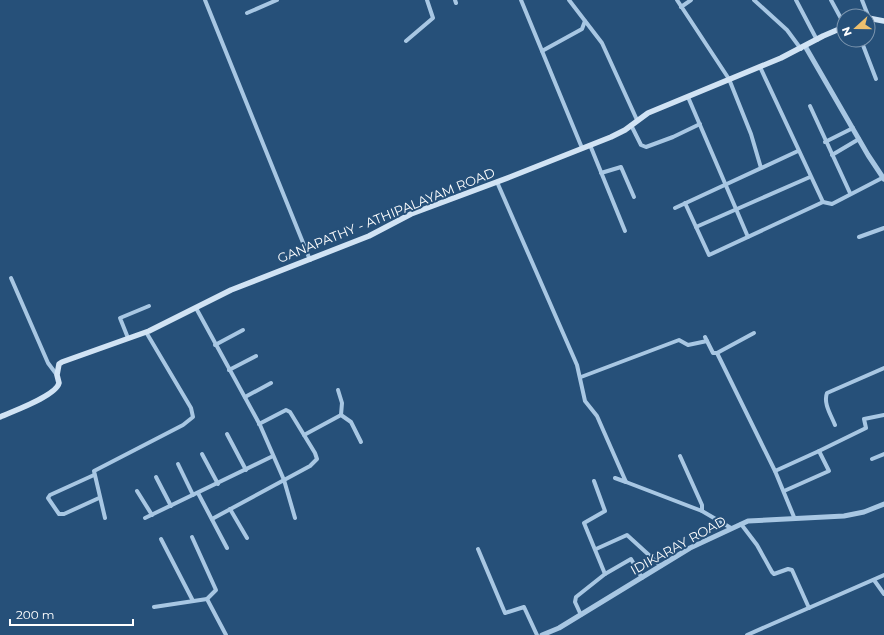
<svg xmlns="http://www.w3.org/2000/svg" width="884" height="635" font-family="Montserrat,sans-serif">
<rect width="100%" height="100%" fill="#265079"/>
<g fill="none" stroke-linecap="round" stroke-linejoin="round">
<g stroke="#a8c7e3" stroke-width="4">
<path d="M 205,0 L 310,260"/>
<path d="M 455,0 L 456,3"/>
<path d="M 521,0 L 582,148"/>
<path d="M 569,0 L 602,43 L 637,120"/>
<path d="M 677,0 L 729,79 L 751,134 L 761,168"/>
<path d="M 754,0 L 787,30 L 801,49"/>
<path d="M 796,0 L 817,40"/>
<path d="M 831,0 L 844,24"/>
<path d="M 862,0 L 869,18"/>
<path d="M 681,7 L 691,0"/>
<path d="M 247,13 L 277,0"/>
<path d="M 861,40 L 876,79"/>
<path d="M 406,41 L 433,18 L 427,0"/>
<path d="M 542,51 L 582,29 L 585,21"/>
<path d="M 760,67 L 823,202 L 832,204 L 884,177"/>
<path d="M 688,97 L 748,237"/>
<path d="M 810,106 L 850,193"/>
<path d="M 631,125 L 641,145 L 646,147 L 673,137 L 700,124"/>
<path d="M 825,142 L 853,128"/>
<path d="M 590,145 L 625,231"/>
<path d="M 832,155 L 859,139"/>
<path d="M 601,173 L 621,167 L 634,197"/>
<path d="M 497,182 L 577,365 L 585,401 L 597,416 L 626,482 L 615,478"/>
<path d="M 685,203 L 709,255 L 823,202"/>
<path d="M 675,208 L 798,151"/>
<path d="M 696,227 L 810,177"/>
<path d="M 859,237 L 884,228"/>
<path d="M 11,278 L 48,363 L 57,375"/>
<path d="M 196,308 L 260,425 L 284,480 L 295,518"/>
<path d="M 705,337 L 713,353 L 717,353 L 754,333"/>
<path d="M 128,338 L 120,318 L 149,306"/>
<path d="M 215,345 L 243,330"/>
<path d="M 717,353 L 775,471 L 794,517"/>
<path d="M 229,370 L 256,356"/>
<path d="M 581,377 L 679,340 L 688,345 L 707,341"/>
<path d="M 338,390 L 342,403 L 341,415"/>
<path d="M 245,397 L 271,383"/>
<path d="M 835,425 C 831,415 823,403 827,393 L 884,368"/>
<path d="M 227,434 L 246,470"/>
<path d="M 304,435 L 341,415 L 351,422 L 361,442"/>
<path d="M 819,451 L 866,428 L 864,419 L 884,415"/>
<path d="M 202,454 L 218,484"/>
<path d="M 680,456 L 702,505 L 702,511"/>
<path d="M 872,459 L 884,454"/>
<path d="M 178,464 L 193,495"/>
<path d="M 775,471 L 819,451 L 829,471 L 784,491"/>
<path d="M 94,475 L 50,495 L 48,498 L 59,514 L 64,514 L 99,498"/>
<path d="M 156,477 L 171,506"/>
<path d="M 594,481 L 605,511 L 584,523 L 605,574"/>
<path d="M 626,482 L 702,511 L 731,528"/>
<path d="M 137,491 L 152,515"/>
<path d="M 198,493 L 227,548"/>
<path d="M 230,509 L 247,538"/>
<path d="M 105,518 L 94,471 L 183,425 L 193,417 L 191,408 L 146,332"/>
<path d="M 145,518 L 273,456"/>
<path d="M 212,519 L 310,466 L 317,459 L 315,453 L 290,412 L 286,410 L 259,424"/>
<path d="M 741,524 L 757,545 L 772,572 L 774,574 L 788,569 L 792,570 L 809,608"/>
<path d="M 192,537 L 216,590 L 207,599"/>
<path d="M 161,539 L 193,601"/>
<path d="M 478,549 L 505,613 L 524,607 L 537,635"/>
<path d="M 596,549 L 627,535 L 661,566"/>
<path d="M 874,580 L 884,594"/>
<path d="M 154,607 L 207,599 L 226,635"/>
<path d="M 581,615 L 575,602 L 576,597 L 605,574 L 631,559 L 642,578"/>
<path d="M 747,635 L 884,575"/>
</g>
<g stroke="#a8c7e3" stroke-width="5">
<path d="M 805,46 L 868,155 L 884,179"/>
<path d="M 542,635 L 559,628 L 690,548 L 748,521 L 844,516 L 864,512 L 884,504"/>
</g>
<g stroke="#d1e3f4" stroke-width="5.5">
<path d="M 868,18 L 884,21"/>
<path d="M 0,417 C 13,411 56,396 59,383 L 57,375 L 59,364 L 62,362 L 149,331 L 231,290 L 369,236 L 411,214 L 510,177 L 611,137 L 625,130 L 648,113 L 781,58 L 823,36 L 844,27"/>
</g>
</g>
<g text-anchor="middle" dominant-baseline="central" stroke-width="4" stroke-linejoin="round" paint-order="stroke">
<g font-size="13" fill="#fff" stroke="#265079">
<text transform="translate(386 215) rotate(-22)">GANAPATHY - ATHIPALAYAM ROAD</text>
<text transform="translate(678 545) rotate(-29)">IDIKARAY ROAD</text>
</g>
</g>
<g transform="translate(856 28) rotate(249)"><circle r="19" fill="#265079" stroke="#7d96af"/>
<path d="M0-3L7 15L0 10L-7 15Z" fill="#ecbf6e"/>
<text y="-6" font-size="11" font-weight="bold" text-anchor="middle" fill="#ffffff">N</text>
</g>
<path d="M10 619v6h123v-6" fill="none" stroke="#ffffff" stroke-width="2"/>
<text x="16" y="619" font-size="12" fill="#ffffff" stroke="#265079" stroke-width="3" paint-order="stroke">200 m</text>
</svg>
